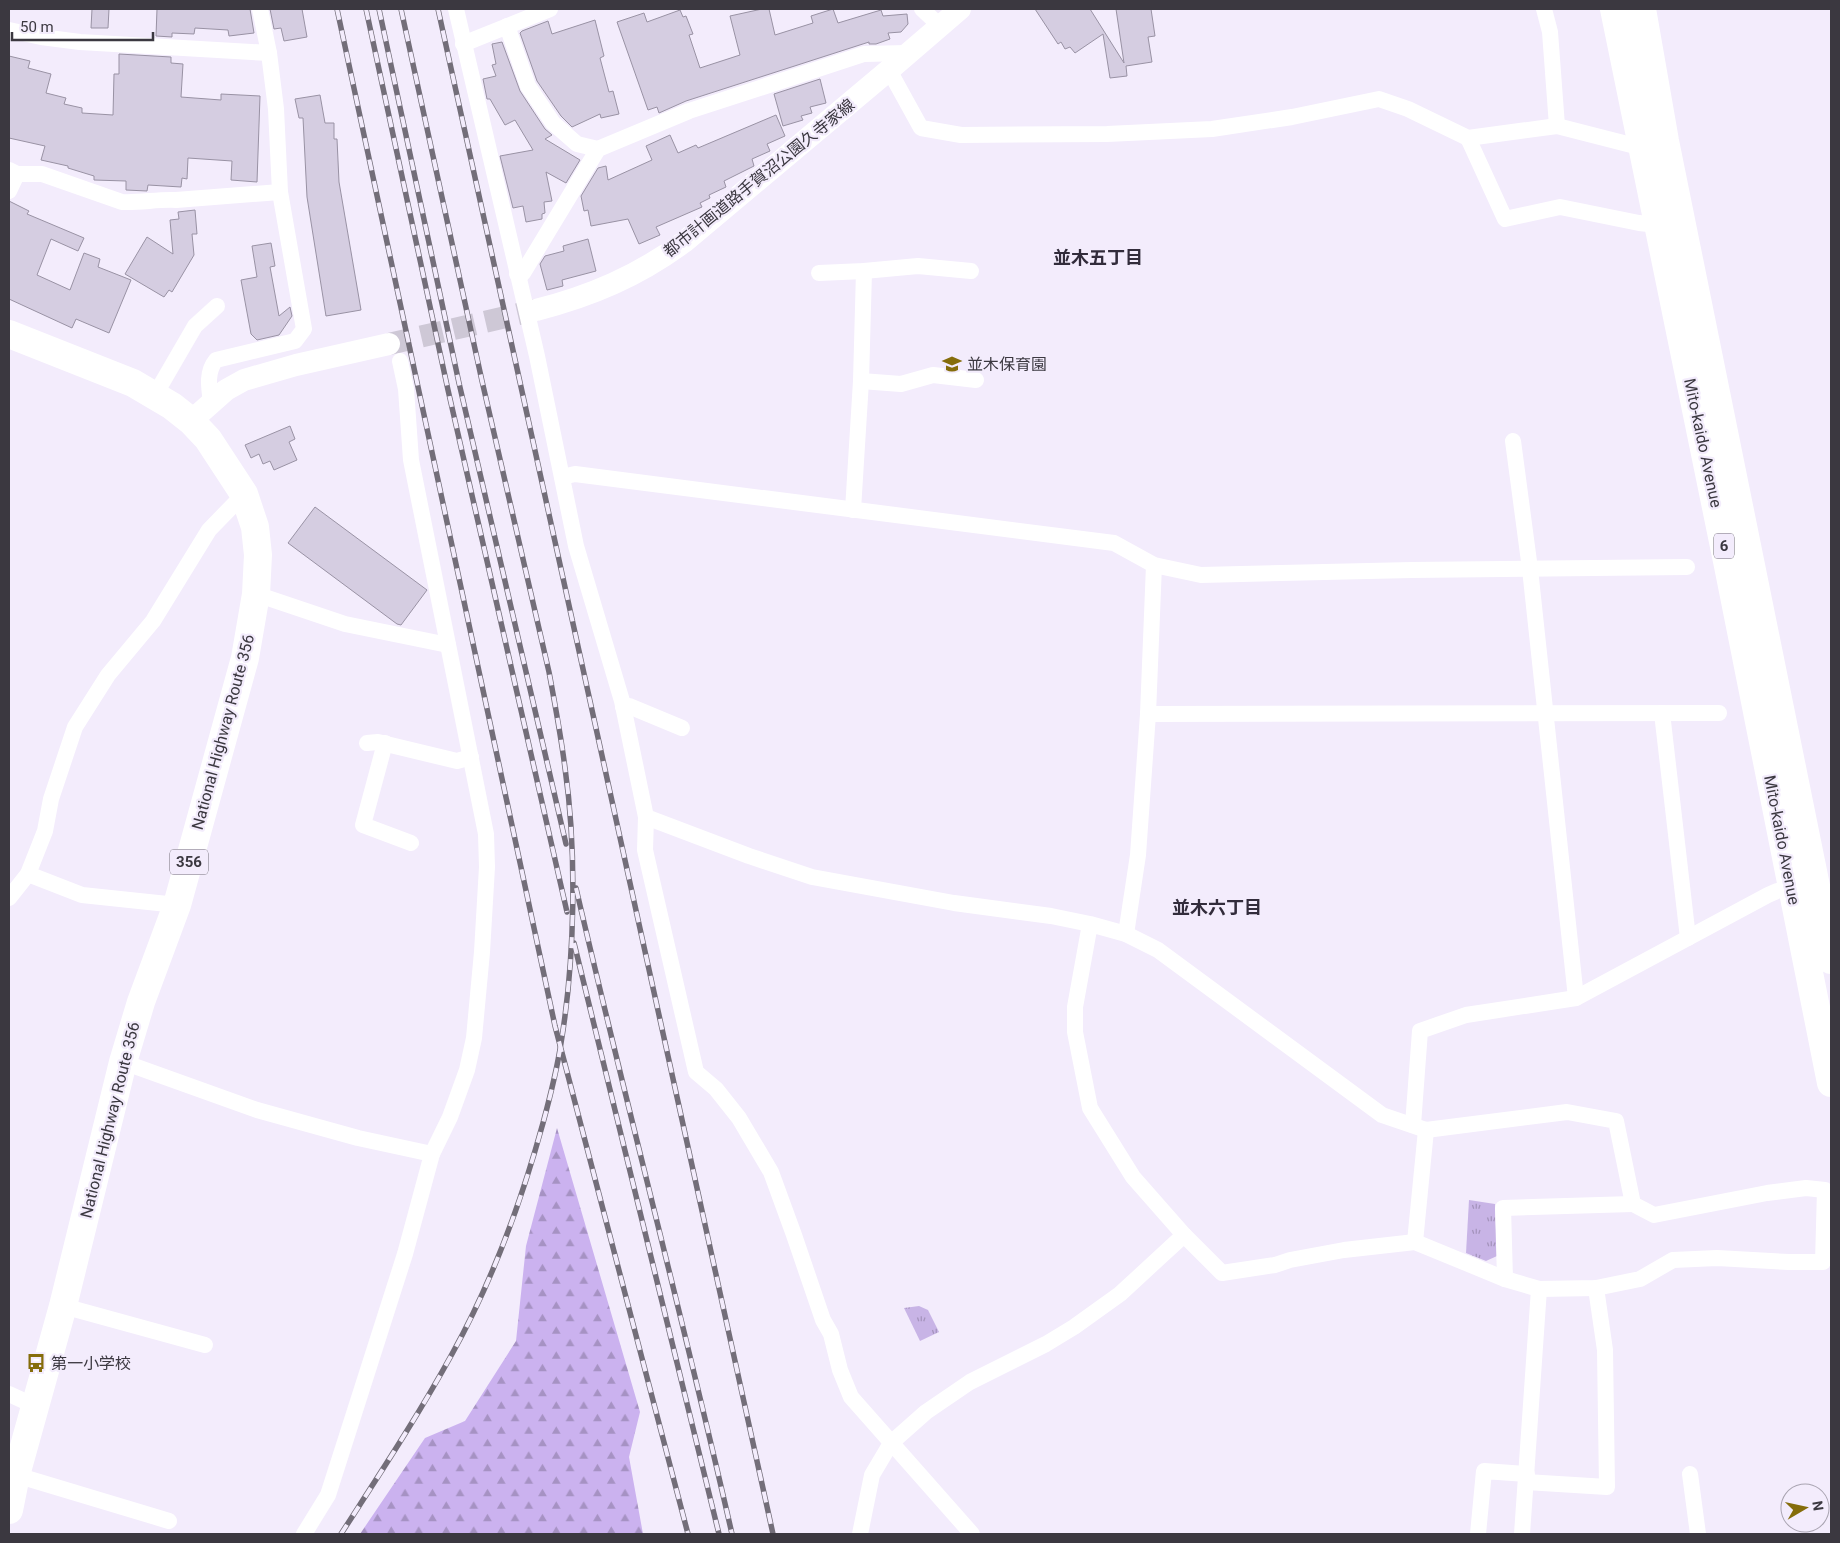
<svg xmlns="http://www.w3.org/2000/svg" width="1840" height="1543" font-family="Roboto,'Noto Sans JP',sans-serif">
<defs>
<pattern id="forest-firs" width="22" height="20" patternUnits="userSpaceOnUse" patternTransform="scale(1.25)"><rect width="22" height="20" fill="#cbb2ef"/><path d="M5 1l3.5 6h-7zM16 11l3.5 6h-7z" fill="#a692c3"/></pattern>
<pattern id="park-tufts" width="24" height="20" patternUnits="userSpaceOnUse" patternTransform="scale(1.25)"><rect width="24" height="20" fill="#c8b4e6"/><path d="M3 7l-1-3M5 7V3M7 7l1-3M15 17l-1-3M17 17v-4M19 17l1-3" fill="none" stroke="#a493bc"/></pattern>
</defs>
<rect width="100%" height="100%" fill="#f3ecfc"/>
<path fill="url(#forest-firs)" d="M 557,1128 L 640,1412 L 629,1457 L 643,1534 L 360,1534 L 425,1438 L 465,1421 L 516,1341 L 526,1246 Z"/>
<g fill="url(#park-tufts)">
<path d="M 1469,1200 L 1495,1204 L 1497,1256 L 1486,1261 L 1466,1253 Z"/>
<path d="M 919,1306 L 928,1310 L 939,1332 L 920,1341 L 904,1308 Z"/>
</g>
<g fill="#d5cde1" stroke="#9992a4">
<path d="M 92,9 L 109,9 L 108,28 L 91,28 Z"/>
<path d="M 157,9 L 250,9 L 254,33 L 229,36 L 228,30 L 195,28 L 194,34 L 172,33 L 172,37 L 156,36 Z"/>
<path d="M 270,9 L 302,9 L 307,37 L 284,41 L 281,28 L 274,29 Z"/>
<path d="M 762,9 L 769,9 L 775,35 L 813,23 L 811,16 L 833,9 L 838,23 L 881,10 L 883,16 L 907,14 L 908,24 L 901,32 L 888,33 L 890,39 L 876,44 L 869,44 L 869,42 L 686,101 L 659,113 L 657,107 L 648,110 L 617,22 L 644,13 L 647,22 L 680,10 L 683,17 L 686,16 L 693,34 L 689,35 L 700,68 L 740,55 L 730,16 Z"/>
<path d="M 1035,9 L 1090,9 L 1124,63 L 1116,9 L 1151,9 L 1155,36 L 1148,37 L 1152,62 L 1126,66 L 1127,76 L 1110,78 L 1103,34 L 1075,53 L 1070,47 L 1065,49 L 1061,42 L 1058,44 Z"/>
<path d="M 595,20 L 604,56 L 600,58 L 609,92 L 613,91 L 619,114 L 601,118 L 600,114 L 572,127 L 561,116 L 537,81 L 520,33 L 522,31 L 548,21 L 552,34 Z"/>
<path d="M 502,42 L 520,91 L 545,129 L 552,135 L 545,139 L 580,160 L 566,183 L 546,172 L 552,201 L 544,202 L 545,213 L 542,214 L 542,219 L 526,222 L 523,206 L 513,208 L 500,156 L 533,150 L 515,120 L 505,125 L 490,99 L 487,99 L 483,79 L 496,76 L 492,65 L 496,64 L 492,44 Z"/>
<path d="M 119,54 L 171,57 L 171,63 L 183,64 L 181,97 L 221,100 L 221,94 L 260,96 L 257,182 L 231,180 L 232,161 L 188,158 L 187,179 L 182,178 L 181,187 L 148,185 L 147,191 L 126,190 L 126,181 L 94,180 L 94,176 L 68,168 L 68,166 L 41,160 L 45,146 L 9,138 L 9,56 L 30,61 L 28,68 L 51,74 L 46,93 L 66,98 L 64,104 L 82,108 L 82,113 L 113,115 L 114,74 L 119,74 Z"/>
<path d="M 820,79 L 826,103 L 810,107 L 812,113 L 801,116 L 803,120 L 783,126 L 774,94 Z"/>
<path d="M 320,95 L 325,123 L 334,123 L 334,139 L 337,139 L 339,182 L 361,310 L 326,316 L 307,197 L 303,118 L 299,118 L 295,99 Z"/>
<path d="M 776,115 L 785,136 L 767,144 L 770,151 L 752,159 L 754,166 L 724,181 L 726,187 L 709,195 L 710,198 L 700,203 L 702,207 L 656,227 L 660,235 L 639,244 L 628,219 L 591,226 L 588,210 L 584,211 L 581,196 L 598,168 L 606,166 L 608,180 L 652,160 L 646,146 L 670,135 L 678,153 L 696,145 L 698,148 Z"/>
<path d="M 9,201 L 29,211 L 27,214 L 84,238 L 78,251 L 51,239 L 37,275 L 70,290 L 84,253 L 100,259 L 98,267 L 131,280 L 109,333 L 76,319 L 72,328 L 9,299 Z"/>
<path d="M 195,210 L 197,234 L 192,234 L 194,255 L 172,292 L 169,290 L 164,297 L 125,274 L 147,237 L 173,254 L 170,220 L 179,219 L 178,212 Z"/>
<path d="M 588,239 L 596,271 L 562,280 L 563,286 L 547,290 L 540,264 L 545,256 L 564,251 L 563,246 Z"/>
<path d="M 271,243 L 275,266 L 270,267 L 279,316 L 290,307 L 292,316 L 279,335 L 257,340 L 251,334 L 241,280 L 257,277 L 252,246 Z"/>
<path d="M 290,426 L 295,439 L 289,442 L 297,460 L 274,470 L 270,461 L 263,464 L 259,454 L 251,458 L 245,445 Z"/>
<path d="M 315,507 L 427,590 L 401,625 L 397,624 L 288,543 Z"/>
</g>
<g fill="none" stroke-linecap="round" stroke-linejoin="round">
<path stroke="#cec8d6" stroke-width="22" stroke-dasharray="22 11" stroke-linecap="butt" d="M 389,344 L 536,310"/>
<g stroke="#fff" stroke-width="16">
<path d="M 456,9 L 537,356 L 576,546 L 622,701 L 646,817 L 645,850 L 696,1072 L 716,1089 L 739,1118 L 771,1172 L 794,1235 L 823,1320 L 831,1334 L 840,1370 L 851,1397 L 972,1534"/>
<path d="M 922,9 L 939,25"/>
<path d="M 1544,9 L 1550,32 L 1557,126"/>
<path d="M 507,26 L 528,86 L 553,123 L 577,144 L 598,149"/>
<path d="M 9,30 L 41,37 L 80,42 L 269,53"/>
<path d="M 463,44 L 550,9"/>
<path d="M 889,70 L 921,128 L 961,135 L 1107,134 L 1212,129 L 1292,117 L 1379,99 L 1408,109 L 1468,138 L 1557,126 L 1643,148"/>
<path d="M 1468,138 L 1505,219 L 1560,207 L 1639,223 L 1658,225"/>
<path d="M 9,170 L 17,174 L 9,191"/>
<path d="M 17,174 L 42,174 L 122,202 C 140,203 158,199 176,200 L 280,192"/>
<path d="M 819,273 L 864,271 L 918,266 L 971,271"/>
<path d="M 517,274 L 523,273 L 598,149 L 689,111 L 864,54 L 907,53"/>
<path d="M 861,381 L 901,384 L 933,375 L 976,380"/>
<path d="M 155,395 L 195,326 L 217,306"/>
<path d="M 211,402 C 209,388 206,372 216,360 L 295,341 L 304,329 L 280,192 L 276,109 L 269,53 L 260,9"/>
<path d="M 1513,441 L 1530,569 L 1576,998"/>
<path d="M 562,477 L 575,474 L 1114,543 L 1154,565 L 1201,575 L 1412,570 L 1687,567"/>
<path d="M 853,510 L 861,381 L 864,271"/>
<path d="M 256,594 L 345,624 L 448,645"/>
<path d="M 623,707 L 629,706 L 682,728"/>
<path d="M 1662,713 L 1688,938"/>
<path d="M 1148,714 L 1719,713"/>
<path d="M 367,743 L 378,742 L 457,761 L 471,757"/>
<path d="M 385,743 L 363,825 L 411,843"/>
<path d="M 646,817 L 749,856 L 812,877 L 954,903 L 1051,916 L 1090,924 L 1126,934 L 1158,950 L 1382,1115 L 1426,1130 L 1567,1112 L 1616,1121 L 1633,1204 L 1654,1215 L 1767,1193 L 1806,1188 L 1825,1190 L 1823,1262 L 1789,1262 L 1717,1258 L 1673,1260 L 1640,1279 L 1596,1288 L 1539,1289 L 1505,1279 L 1415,1242 L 1344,1250 L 1290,1260 L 1275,1265 L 1222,1273 L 1184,1235 L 1133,1177 L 1090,1108 L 1075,1032 L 1075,1007 L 1090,924"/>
<path d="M 28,874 L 82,895 L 177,905"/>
<path d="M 9,898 L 28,874 L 45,831 L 51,799 L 75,727 L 108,675 L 153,621 L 209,530 L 244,494"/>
<path d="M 1126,934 L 1138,855 L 1148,714 L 1154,565"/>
<path d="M 123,1062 L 257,1110 L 358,1138 L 432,1154"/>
<path d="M 1413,1125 L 1420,1031 L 1466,1015 L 1576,998 L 1768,895 L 1777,891 L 1799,887"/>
<path d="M 1415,1242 L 1426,1130"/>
<path d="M 1505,1279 L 1503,1208 L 1633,1204"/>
<path d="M 63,1306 L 205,1345"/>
<path d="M 9,1394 L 35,1406"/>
<path d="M 1690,1474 L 1698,1534"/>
<path d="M 16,1475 L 169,1521"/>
<path d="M 1526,1482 L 1607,1487 L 1605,1350 L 1596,1288"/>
<path d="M 304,1534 L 328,1495 L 405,1254 L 432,1154 L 450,1117 L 467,1070 L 474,1038 L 482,952 L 487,867 L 486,834 L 411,460 L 406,389 L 400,361"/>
<path d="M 860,1534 L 872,1475 L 891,1443 L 926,1412 L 970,1382 L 1046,1344 L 1074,1327 L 1120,1294 L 1184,1235"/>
<path d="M 1478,1534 L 1484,1471 L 1527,1474"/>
<path d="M 1522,1534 L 1539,1289"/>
</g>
<g stroke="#fff" stroke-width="22">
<path d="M 536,310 C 591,296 638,276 684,242 L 889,70 L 960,9"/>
<path d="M 191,421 L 226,390 L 244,380 L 296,365 L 389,344"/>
</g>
<g stroke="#fff" stroke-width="28">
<path d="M 1614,9 L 1728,566 L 1831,1083"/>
<path d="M 1642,9 L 1665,141 L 1831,960"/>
<path d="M 9,334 L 133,383 L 172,406 L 191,421 L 208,439 L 244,494 L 255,527 L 258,555 L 256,594 L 245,658 L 177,905 L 141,1002 L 123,1062 L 63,1306 L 16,1475 L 9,1510"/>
</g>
<g stroke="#736e79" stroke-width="5.5">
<g id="rail">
<path d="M 337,9 L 555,1026 L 688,1534"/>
<path d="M 366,9 L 448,390 L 567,912"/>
<path d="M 379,9 L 459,383 L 566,844"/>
<path d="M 438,9 L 773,1534"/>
<path d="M 576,888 C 626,1104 683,1318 732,1534"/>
<path d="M 574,943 L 719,1534"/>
<path d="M 341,1534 C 379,1475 418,1416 452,1354 C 492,1282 521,1203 543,1123 C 550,1097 557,1070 561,1043 C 575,959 577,852 565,768 C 561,736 555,704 549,672 L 482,381 L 401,9"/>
</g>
</g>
<use href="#rail" stroke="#f3ecfc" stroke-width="4" stroke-dasharray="11" stroke-linecap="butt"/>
</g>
<defs>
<g id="school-bare" transform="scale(1.5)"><path d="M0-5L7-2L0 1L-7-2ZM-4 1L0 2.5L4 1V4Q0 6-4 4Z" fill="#856d0b" stroke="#f3ecfc" stroke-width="2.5" paint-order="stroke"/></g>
<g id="bus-bare" transform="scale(1.5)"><path d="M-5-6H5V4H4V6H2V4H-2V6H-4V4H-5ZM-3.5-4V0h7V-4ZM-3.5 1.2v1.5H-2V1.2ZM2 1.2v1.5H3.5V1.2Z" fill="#856d0b" stroke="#f3ecfc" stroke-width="2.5" paint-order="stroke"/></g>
</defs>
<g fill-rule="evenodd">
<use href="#school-bare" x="952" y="364"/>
<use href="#bus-bare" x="36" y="1363"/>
</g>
<g text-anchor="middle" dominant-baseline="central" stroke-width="4.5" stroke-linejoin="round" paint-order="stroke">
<g fill="#f3ecfc" stroke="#726e78" stroke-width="1">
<rect x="1714" y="533.5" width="20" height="25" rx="4"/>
<rect x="170" y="849.5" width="38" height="25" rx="4"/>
</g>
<g font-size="15" font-weight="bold" fill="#3b3840">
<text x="1724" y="546">6</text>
<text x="189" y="862">356</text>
</g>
<g font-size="16" fill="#3b3840" stroke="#f3ecfc">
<text transform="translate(759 178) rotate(-39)">都市計画道路手賀沼公園久寺家線</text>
<text transform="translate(1703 443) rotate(78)">Mito-kaido Avenue</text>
<text transform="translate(223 732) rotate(-75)">National Highway Route 356</text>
<text transform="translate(1782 840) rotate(79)">Mito-kaido Avenue</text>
<text transform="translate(110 1120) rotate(-76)">National Highway Route 356</text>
</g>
<g font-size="16" fill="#3b3840" stroke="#f3ecfc" text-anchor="start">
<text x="967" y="364">並木保育園</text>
<text x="51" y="1363">第一小学校</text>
</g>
<g font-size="18" font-weight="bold" fill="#322c3b" stroke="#f3ecfc">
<text x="1098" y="257">並木五丁目</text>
<text x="1217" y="907">並木六丁目</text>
</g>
</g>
<rect width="1840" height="1543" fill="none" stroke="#3b3840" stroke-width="20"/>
<g transform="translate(1805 1508) rotate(81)"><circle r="24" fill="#f3ecfc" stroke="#a9a4b1"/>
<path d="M0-4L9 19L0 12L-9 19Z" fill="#856d0b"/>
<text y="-8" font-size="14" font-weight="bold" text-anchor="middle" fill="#3b3840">N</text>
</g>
<path d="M12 32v8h141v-8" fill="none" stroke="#3b3840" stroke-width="2.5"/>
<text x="20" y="32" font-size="15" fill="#3b3840" stroke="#f3ecfc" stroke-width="4" paint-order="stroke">50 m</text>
</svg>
